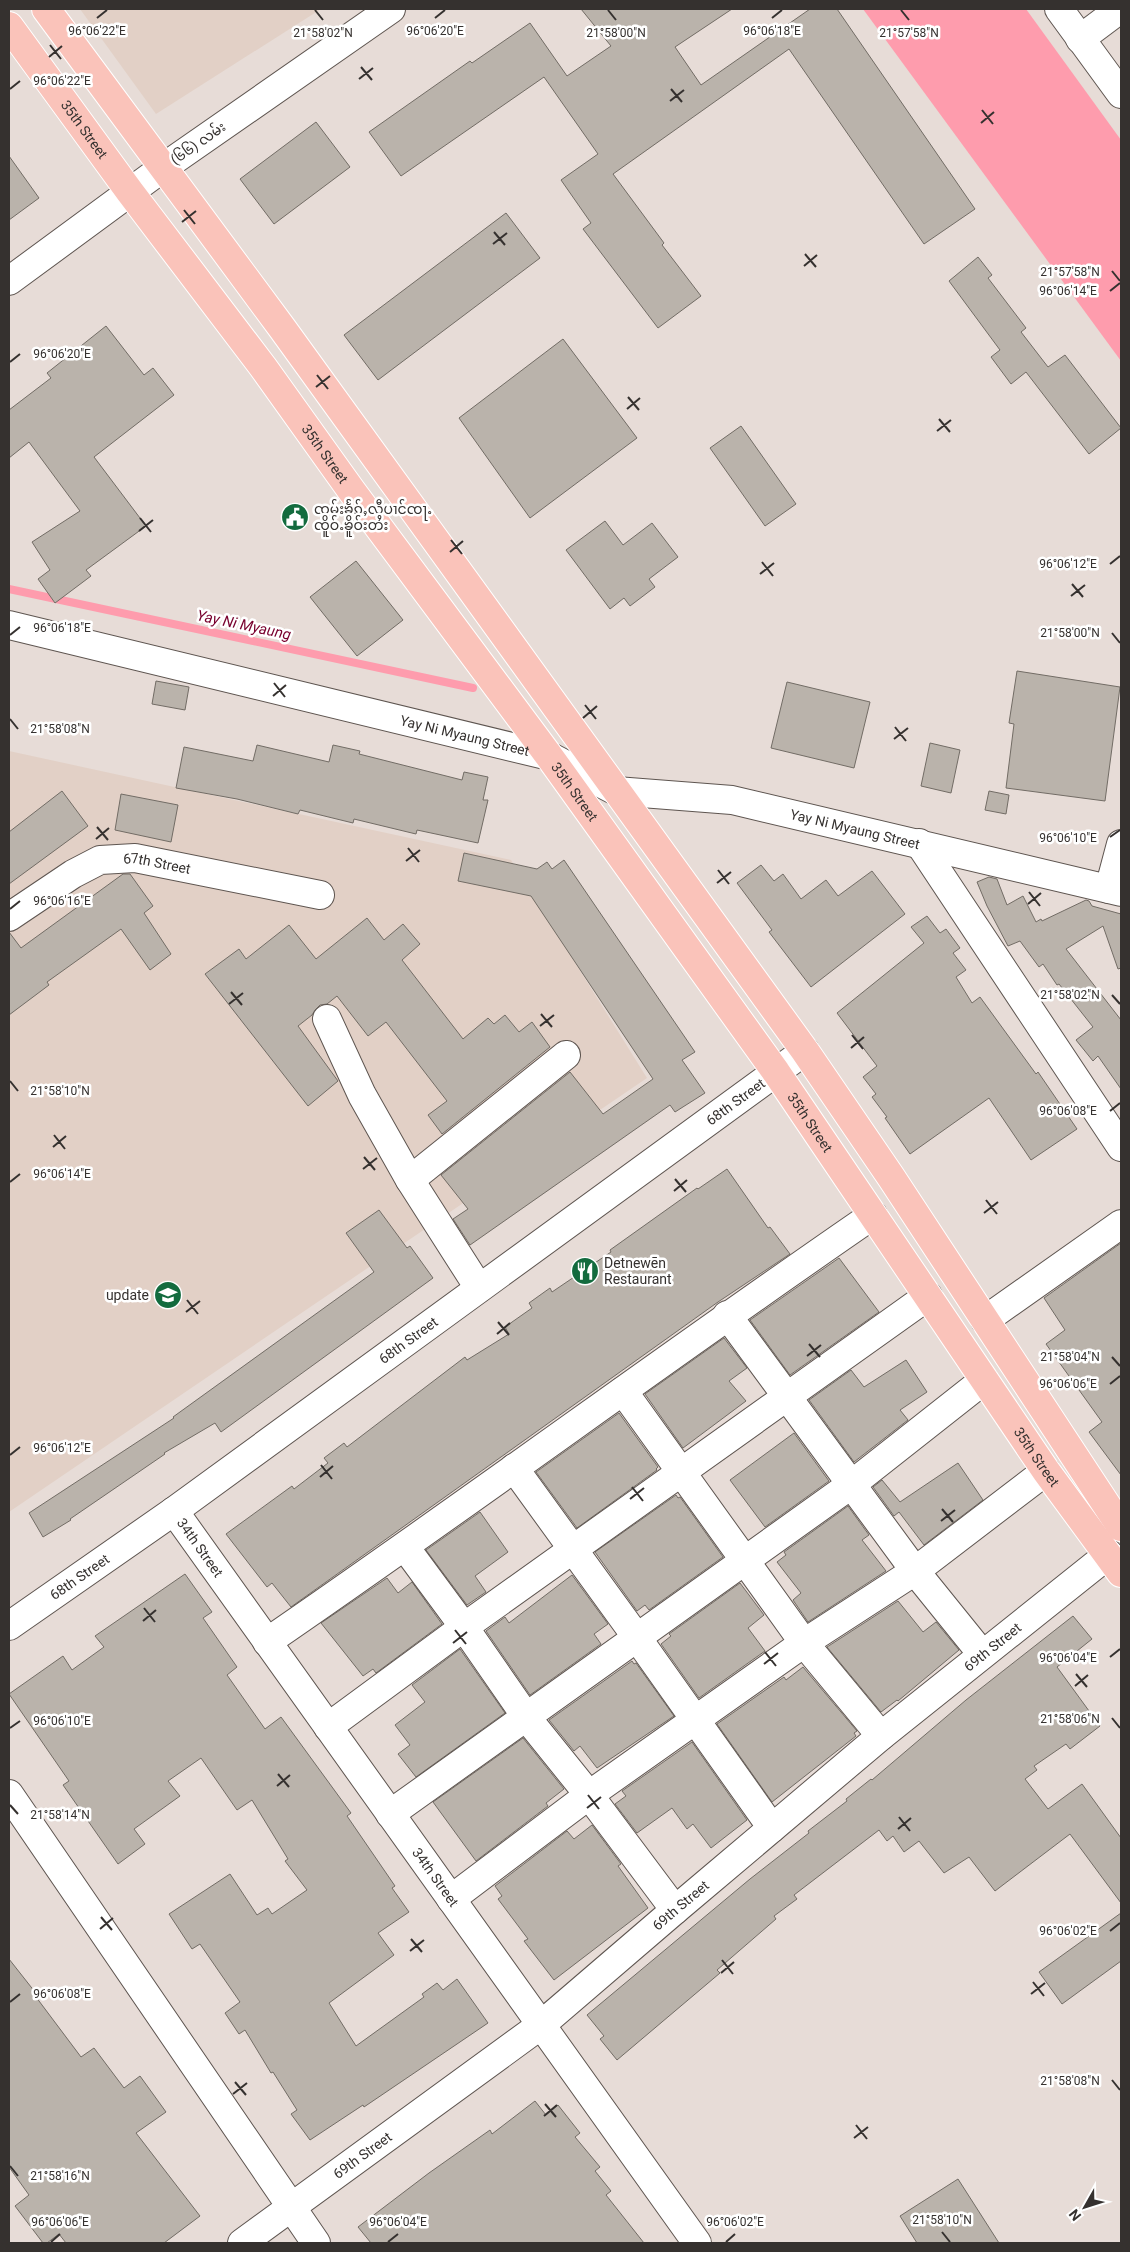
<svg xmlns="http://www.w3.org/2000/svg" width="1130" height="2252" font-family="Roboto,'Noto Sans Myanmar',sans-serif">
<rect width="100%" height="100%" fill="#e7dcd7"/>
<g fill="#e2d0c6">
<path d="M 80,9 L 321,9 L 156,114 Z"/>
<path d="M 9,751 L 511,860 L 647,1078 L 9,1512 Z"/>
</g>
<path fill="#fe9cad" d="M 863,9 L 1026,9 L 1121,140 L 1121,361 Z"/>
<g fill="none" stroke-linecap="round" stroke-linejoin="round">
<path stroke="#fe9cad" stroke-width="8" d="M 9,589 L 473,688"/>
</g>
<g fill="#bab3ab" stroke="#726c65">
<path d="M 581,9 L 732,9 L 675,47 L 701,85 L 810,9 L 837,9 L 975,209 L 924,244 L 789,49 L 613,174 L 664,243 L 662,245 L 701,296 L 658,328 L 583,229 L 591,223 L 561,180 L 598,154 L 544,77 L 401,176 L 369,132 L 470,61 L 472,63 L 530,23 L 567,76 L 611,46 Z"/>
<path d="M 316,122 L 350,167 L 274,224 L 240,179 Z"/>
<path d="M 9,156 L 39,198 L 9,220 Z"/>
<path d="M 506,213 L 540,258 L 378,380 L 344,335 Z"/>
<path d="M 978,257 L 992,275 L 988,278 L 1026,328 L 1021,332 L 1048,367 L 1065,355 L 1121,428 L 1089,454 L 1026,372 L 1011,384 L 991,357 L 1000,350 L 949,281 Z"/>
<path d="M 106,326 L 144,375 L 153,368 L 174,395 L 94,457 L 146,526 L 86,570 L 91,576 L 55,603 L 38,579 L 50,570 L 32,542 L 80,511 L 29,442 L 9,458 L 9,410 L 51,378 L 47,373 Z"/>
<path d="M 563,339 L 637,438 L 530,518 L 459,418 Z"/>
<path d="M 741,426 L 796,504 L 765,526 L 710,448 Z"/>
<path d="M 605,521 L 623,545 L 652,523 L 678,557 L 649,579 L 655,587 L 630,606 L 624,598 L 610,609 L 566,550 Z"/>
<path d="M 356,561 L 403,620 L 357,656 L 310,597 Z"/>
<path d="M 1017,671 L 1120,687 L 1105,801 L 1006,788 L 1014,724 L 1009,723 Z"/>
<path d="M 156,681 L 189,687 L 185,710 L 152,704 Z"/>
<path d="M 787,682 L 870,702 L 854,768 L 771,748 Z"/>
<path d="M 930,743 L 960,750 L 951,793 L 921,786 Z"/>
<path d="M 257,745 L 329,762 L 333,745 L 360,751 L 359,754 L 462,780 L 464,772 L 488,777 L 483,800 L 488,800 L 478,843 L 417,830 L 416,834 L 354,819 L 353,823 L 300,810 L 298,814 L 237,799 L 176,788 L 184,747 L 253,761 Z"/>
<path d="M 62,791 L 88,826 L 9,884 L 9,832 Z"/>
<path d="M 989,791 L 1009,795 L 1006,814 L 985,810 Z"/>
<path d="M 121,794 L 178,805 L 171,842 L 115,830 Z"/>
<path d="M 464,853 L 537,869 L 547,862 L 552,869 L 564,860 L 695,1052 L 682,1060 L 705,1093 L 675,1112 L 670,1105 L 470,1245 L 453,1219 L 468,1209 L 441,1175 L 570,1072 L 603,1114 L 653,1079 L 531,896 L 458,881 Z"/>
<path d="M 761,865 L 774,881 L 783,874 L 801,899 L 826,880 L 838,896 L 872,871 L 905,914 L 811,987 L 769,932 L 772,930 L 737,883 Z"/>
<path d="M 123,874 L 130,874 L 153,906 L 144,913 L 171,954 L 150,970 L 121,929 L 47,982 L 49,985 L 9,1015 L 9,932 L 21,948 Z"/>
<path d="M 989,877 L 997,879 L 1007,905 L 1023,896 L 1036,922 L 1041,919 L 1042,921 L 1086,900 L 1089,901 L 1092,906 L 1121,914 L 1121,968 L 1118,969 L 1103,926 L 1066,949 L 1121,1020 L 1121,1089 L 1098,1056 L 1093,1061 L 1076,1040 L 1093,1027 L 1059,984 L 1057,985 L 1043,964 L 1039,967 L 1020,941 L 1008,946 L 987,906 L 977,882 Z"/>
<path d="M 927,916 L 940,933 L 946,929 L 960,948 L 953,953 L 966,970 L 956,977 L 972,1003 L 980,997 L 1036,1074 L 1038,1072 L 1077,1129 L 1031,1160 L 989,1098 L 910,1154 L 885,1118 L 887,1117 L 872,1097 L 876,1094 L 863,1077 L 877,1066 L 837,1013 L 924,943 L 911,927 Z"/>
<path d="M 367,918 L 384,940 L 403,924 L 420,944 L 402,960 L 463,1039 L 488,1018 L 494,1024 L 505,1015 L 519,1032 L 532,1022 L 550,1047 L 442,1134 L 428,1115 L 447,1101 L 386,1022 L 368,1036 L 337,996 L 327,1004 L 320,1005 L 315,1010 L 312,1015 L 298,1026 L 338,1081 L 308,1106 L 205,974 L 239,949 L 246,959 L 289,925 L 316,959 Z"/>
<path d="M 727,1169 L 768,1228 L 770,1227 L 790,1254 L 718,1302 L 291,1607 L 272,1583 L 267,1587 L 226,1534 L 292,1486 L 294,1489 L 328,1463 L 324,1458 L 344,1443 L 347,1447 L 465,1357 L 467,1360 L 509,1334 L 505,1327 L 532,1308 L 529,1303 L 550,1288 L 552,1292 L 611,1252 L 610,1250 L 697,1188 L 698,1189 Z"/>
<path d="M 379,1210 L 407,1248 L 410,1246 L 433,1278 L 221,1432 L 215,1423 L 164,1453 L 165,1454 L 70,1519 L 71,1520 L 43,1537 L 29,1513 L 174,1418 L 173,1417 L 374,1272 L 346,1233 Z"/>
<path d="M 1121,1243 L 1121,1475 L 1089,1432 L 1102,1422 L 1046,1344 L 1065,1330 L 1044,1298 Z"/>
<path d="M 839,1258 L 879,1312 L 790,1375 L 750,1320 Z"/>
<path d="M 724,1338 L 747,1368 L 729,1381 L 746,1401 L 683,1448 L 645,1394 Z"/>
<path d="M 906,1360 L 927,1392 L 900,1410 L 908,1420 L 854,1462 L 809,1400 L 851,1370 L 864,1387 Z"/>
<path d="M 619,1413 L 658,1467 L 656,1469 L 657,1470 L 577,1528 L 536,1472 Z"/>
<path d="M 794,1433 L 829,1481 L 765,1527 L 730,1480 Z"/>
<path d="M 958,1463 L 983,1500 L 924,1545 L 899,1512 L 894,1516 L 873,1487 L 882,1480 L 900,1502 Z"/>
<path d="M 676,1495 L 678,1498 L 680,1497 L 723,1557 L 649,1610 L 645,1605 L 637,1611 L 595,1552 Z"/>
<path d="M 848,1506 L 869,1535 L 862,1540 L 886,1571 L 808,1622 L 793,1600 L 801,1593 L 777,1562 L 786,1555 L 784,1552 Z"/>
<path d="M 480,1512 L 508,1552 L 475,1576 L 486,1592 L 467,1605 L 426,1550 Z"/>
<path d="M 185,1574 L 212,1612 L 203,1618 L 237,1667 L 227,1675 L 265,1729 L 281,1717 L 351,1813 L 347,1816 L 395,1886 L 392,1888 L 409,1912 L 378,1933 L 394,1955 L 329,2003 L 356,2046 L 424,1997 L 422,1994 L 437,1983 L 443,1990 L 457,1979 L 488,2023 L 364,2107 L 363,2105 L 310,2140 L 291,2114 L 297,2110 L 273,2072 L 271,2073 L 245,2030 L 239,2034 L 225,2013 L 240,2002 L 200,1944 L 192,1949 L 169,1914 L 230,1874 L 257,1915 L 268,1908 L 272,1914 L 307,1890 L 285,1861 L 288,1859 L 252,1800 L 237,1810 L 201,1758 L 168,1781 L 180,1796 L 134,1829 L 145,1844 L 118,1864 L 63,1785 L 69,1781 L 9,1694 L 63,1656 L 72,1670 L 104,1647 L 95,1636 Z"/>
<path d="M 572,1575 L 608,1624 L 594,1634 L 601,1644 L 530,1695 L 486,1631 L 505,1617 L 509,1623 Z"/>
<path d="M 387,1578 L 398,1593 L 412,1582 L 442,1624 L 376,1673 L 373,1669 L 363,1676 L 321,1623 Z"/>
<path d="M 740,1583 L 764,1615 L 748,1628 L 765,1651 L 699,1698 L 661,1644 L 671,1636 L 669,1634 Z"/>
<path d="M 898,1601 L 923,1632 L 936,1622 L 959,1650 L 898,1701 L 897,1700 L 881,1712 L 827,1647 Z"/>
<path d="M 1073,1616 L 1092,1639 L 1057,1667 L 1100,1726 L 1070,1749 L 1066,1744 L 1034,1766 L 1037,1770 L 1025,1779 L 1048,1809 L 1082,1784 L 1121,1838 L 1121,1903 L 1070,1834 L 995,1891 L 969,1857 L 944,1873 L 919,1841 L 904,1852 L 893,1836 L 887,1841 L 879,1830 L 794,1895 L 797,1899 L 774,1916 L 776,1919 L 717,1970 L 720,1973 L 617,2060 L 600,2039 L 604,2036 L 587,2015 L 750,1879 L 809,1833 L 808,1831 L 847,1801 L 846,1799 L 871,1779 L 872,1780 L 966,1700 Z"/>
<path d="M 460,1649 L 505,1713 L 416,1777 L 398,1754 L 410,1745 L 395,1725 L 425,1702 L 412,1685 Z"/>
<path d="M 632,1661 L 634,1664 L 636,1663 L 674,1716 L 597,1768 L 580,1746 L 574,1751 L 549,1720 Z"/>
<path d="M 803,1667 L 857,1731 L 854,1733 L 856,1736 L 772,1802 L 717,1724 L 784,1677 L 786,1680 Z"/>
<path d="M 523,1738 L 564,1789 L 546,1803 L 548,1806 L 476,1861 L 433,1802 Z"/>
<path d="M 692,1742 L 747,1820 L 711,1848 L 693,1824 L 687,1829 L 672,1808 L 637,1833 L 615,1804 L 626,1796 L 622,1791 Z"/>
<path d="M 592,1825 L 621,1864 L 618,1866 L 648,1908 L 554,1980 L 524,1941 L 528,1939 L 498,1899 L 502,1896 L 495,1886 L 567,1831 L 574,1839 Z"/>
<path d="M 1121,1913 L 1121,1961 L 1062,2004 L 1039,1972 Z"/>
<path d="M 9,1959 L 35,1992 L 33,1993 L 81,2057 L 94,2048 L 124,2088 L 140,2076 L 166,2112 L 136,2133 L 200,2216 L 164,2243 L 66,2243 L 59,2234 L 47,2243 L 43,2243 L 15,2206 L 29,2195 L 9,2167 Z"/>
<path d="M 535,2101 L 546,2115 L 558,2105 L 580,2133 L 575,2137 L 600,2167 L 595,2171 L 611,2191 L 606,2195 L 644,2243 L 371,2243 L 358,2227 L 429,2173 L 490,2130 L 492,2134 Z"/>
<path d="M 958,2179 L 999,2243 L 917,2243 L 900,2216 Z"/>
</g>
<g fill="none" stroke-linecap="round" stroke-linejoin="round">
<g stroke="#5e5550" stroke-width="30">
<g id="minor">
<path d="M 1059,9 L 1121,94"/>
<path d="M 1080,39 L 1120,9"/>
<path id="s1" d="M 9,625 L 549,756 L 616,791 L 732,800 L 1121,892"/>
<path d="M 919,843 L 1121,1147"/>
<path d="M 1109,889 L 1121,844"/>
<path id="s2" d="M 9,917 L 73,874 L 100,860 L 135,858 L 320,895"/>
<path d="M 327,1019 L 362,1095 L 410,1180 L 479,1288"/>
<path d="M 410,1180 L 566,1055"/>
<path d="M 727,1315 L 915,1571 L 982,1654"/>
<path d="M 985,1320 L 1121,1224"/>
<path d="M 623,1391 L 804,1643 L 881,1736"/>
<path d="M 514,1468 L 638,1639 L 772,1828"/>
<path id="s3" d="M 174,1511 L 697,2243"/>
<path d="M 405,1547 L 464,1627 L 527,1718 L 589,1795 L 675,1910"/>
<path id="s4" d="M 9,1626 L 174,1511 L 805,1051"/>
<path d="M 267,1642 C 471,1502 669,1355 873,1215"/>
<path d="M 328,1727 L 464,1627 L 928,1296"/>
<path d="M 9,1794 L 316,2243"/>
<path d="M 390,1814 L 852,1484 L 984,1380"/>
<path d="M 451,1899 L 589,1795 L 804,1643 L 915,1571 L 1046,1471"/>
<path id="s5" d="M 242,2243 L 541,2025 L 675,1910 L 881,1736 L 1109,1554"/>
</g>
</g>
<g stroke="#5e5550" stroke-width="30">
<path id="tertiary" d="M 9,281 L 164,167 L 391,9"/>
</g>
<g stroke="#fff" stroke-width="30">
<g id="primary">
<path d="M 46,9 L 282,328 L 805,1051 L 891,1177 L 1121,1527"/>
<path id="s6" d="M 9,26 L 130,192 L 263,367 L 351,490 L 549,756 L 776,1072 L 1046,1471 L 1121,1573"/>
</g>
</g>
<use href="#minor" stroke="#fff" stroke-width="28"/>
<use href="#tertiary" stroke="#fff" stroke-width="28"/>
<use href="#primary" stroke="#fac3ba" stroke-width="28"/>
</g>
<path fill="none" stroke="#35312f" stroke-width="2" d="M 315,10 L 323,20M 608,10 L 616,20M 901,10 L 909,20M 97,18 L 107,10M 435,18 L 445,10M 772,18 L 782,10M 50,45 L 61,59M 49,57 L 62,46M 361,67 L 372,80M 359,79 L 373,68M 10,89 L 20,81M 671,89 L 682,102M 670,101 L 684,90M 982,110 L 993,124M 981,123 L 994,112M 184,210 L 195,224M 182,222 L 196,211M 494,232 L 505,245M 493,244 L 507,233M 805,254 L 816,267M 804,266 L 817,255M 1112,271 L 1120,281M 1110,291 L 1120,283M 10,362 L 20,354M 317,375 L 328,389M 316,387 L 330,376M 628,397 L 639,410M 627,409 L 640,398M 939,419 L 950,432M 937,431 L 951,420M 140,518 L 151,532M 139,531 L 153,520M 451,540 L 462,554M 450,552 L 463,541M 762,562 L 773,576M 1110,564 L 1120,556M 760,574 L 774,563M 1072,584 L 1083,597M 1071,596 L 1085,585M 1112,633 L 1120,643M 10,635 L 20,627M 274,683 L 285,697M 273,696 L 286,685M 585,705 L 596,719M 583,718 L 597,706M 10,719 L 18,729M 895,727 L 906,741M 894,739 L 908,728M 97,827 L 108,840M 1110,837 L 1120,830M 96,839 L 109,828M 408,848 L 419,862M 406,861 L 420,850M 718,870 L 729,884M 717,883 L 731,872M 1029,892 L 1040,906M 1028,904 L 1041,893M 10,909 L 20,901M 231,992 L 242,1005M 1112,995 L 1120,1004M 229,1004 L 243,993M 541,1014 L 552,1027M 540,1026 L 554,1015M 852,1035 L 863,1049M 851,1048 L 864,1037M 10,1081 L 18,1091M 1110,1111 L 1120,1103M 54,1135 L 65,1149M 53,1147 L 66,1136M 364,1157 L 375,1170M 363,1169 L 377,1158M 675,1179 L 686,1192M 10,1182 L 20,1174M 674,1191 L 687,1180M 986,1200 L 997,1214M 984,1213 L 998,1202M 187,1300 L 198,1314M 186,1312 L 200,1301M 498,1322 L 509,1335M 497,1334 L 510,1323M 809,1344 L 820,1357M 807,1356 L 821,1345M 1112,1357 L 1120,1366M 1110,1384 L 1120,1376M 10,1455 L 20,1447M 321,1465 L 332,1479M 320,1477 L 333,1466M 632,1487 L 643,1501M 630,1499 L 644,1488M 942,1509 L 953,1522M 941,1521 L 955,1510M 144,1608 L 155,1622M 143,1621 L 156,1610M 455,1630 L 466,1644M 453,1643 L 467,1632M 765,1652 L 776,1666M 1110,1657 L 1120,1649M 764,1664 L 778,1653M 1076,1674 L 1087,1687M 1075,1686 L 1088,1675M 1112,1718 L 1120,1728M 10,1728 L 20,1721M 278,1774 L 289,1787M 277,1786 L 290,1775M 588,1795 L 599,1809M 10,1805 L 18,1814M 587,1808 L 601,1797M 899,1817 L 910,1831M 898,1829 L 911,1818M 101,1917 L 112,1930M 100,1929 L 113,1918M 1110,1931 L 1120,1923M 411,1939 L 422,1952M 410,1951 L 424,1940M 722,1960 L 733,1974M 721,1973 L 734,1962M 1033,1982 L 1044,1996M 1031,1994 L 1045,1983M 10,2002 L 20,1994M 1112,2080 L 1120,2090M 235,2082 L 246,2095M 233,2094 L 247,2083M 545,2104 L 556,2117M 544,2116 L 557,2105M 856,2125 L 867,2139M 854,2138 L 868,2127M 10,2166 L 18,2176M 942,2232 L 950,2242M 51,2242 L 60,2234M 388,2242 L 398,2234M 726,2242 L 735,2234"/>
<defs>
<g id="civic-disc" transform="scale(1.4375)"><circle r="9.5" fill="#136b3e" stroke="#fff"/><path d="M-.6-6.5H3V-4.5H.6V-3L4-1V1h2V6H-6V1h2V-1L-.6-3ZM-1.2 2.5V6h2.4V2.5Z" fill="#fff"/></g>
<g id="restaurant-disc" transform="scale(1.4375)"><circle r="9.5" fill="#136b3e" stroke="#fff"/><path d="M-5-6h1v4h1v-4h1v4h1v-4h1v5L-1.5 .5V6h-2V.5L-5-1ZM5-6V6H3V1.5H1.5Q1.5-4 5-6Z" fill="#fff"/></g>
<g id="university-disc" transform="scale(1.4375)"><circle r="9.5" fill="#136b3e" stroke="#fff"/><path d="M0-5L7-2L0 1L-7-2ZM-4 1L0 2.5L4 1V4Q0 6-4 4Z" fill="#fff"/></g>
</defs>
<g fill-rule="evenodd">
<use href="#civic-disc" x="295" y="517"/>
<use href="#restaurant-disc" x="585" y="1271"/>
<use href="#university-disc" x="168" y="1295"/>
</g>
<g text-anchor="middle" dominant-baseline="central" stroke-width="5" stroke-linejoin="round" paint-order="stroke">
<g font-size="14" fill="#35312f" stroke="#fff">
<text stroke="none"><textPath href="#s6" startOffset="128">35th Street</textPath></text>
<text transform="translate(198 143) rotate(-35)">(၆၆) လမ်း</text>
<text stroke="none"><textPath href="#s6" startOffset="532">35th Street</textPath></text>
<text stroke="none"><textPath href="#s1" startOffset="469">Yay Ni Myaung Street</textPath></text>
<text stroke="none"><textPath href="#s6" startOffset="952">35th Street</textPath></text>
<text stroke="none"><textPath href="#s1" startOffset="874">Yay Ni Myaung Street</textPath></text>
<text stroke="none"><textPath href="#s2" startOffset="165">67th Street</textPath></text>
<text stroke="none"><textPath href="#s4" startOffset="896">68th Street</textPath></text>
<text stroke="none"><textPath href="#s6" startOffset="1358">35th Street</textPath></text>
<text stroke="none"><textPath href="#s4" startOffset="491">68th Street</textPath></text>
<text stroke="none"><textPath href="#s6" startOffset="1762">35th Street</textPath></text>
<text stroke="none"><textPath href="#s3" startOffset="45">34th Street</textPath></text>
<text stroke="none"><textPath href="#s4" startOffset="86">68th Street</textPath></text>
<text stroke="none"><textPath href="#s5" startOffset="959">69th Street</textPath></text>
<text stroke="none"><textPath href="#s3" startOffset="450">34th Street</textPath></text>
<text stroke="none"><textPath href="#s5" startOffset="554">69th Street</textPath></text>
<text stroke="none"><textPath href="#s5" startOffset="149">69th Street</textPath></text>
</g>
<g font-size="14" fill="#35312f" stroke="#fff" text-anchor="start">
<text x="314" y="509">ၸုမ်းၶႅၵ်ႇလီပၢင်ၸႃႉ<tspan x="314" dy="16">ၸိူဝ်ႉၶိူဝ်းတႆး</tspan></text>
<text x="604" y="1263">Detnewēn<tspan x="604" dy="16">Restaurant</tspan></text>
<text x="149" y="1295" text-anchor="end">update</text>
</g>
<g font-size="15" font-style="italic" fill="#78002e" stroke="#fff">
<text transform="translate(244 625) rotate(12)">Yay Ni Myaung</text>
</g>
</g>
<g font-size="12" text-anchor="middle" fill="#35312f" stroke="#fff" stroke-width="5" stroke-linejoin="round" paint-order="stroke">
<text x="97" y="35">96°06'22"E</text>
<text x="435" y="35">96°06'20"E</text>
<text x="772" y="35">96°06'18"E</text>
<text x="323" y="37">21°58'02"N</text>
<text x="616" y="37">21°58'00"N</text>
<text x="909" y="37">21°57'58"N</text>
<text x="62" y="85">96°06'22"E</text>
<text x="1070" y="276">21°57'58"N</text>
<text x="1068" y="295">96°06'14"E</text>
<text x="62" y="358">96°06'20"E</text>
<text x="1068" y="568">96°06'12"E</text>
<text x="62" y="632">96°06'18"E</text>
<text x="1070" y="637">21°58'00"N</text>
<text x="60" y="733">21°58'08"N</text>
<text x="1068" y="842">96°06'10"E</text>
<text x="62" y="905">96°06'16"E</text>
<text x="1070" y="999">21°58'02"N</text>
<text x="60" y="1095">21°58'10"N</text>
<text x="1068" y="1115">96°06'08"E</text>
<text x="62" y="1178">96°06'14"E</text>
<text x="1070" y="1361">21°58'04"N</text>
<text x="1068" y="1388">96°06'06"E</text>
<text x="62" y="1452">96°06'12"E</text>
<text x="1068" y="1662">96°06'04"E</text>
<text x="1070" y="1723">21°58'06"N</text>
<text x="62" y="1725">96°06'10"E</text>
<text x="60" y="1819">21°58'14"N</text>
<text x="1068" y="1935">96°06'02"E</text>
<text x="62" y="1998">96°06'08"E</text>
<text x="1070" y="2085">21°58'08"N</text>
<text x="60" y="2180">21°58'16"N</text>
<text x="942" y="2224">21°58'10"N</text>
<text x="60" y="2226">96°06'06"E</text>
<text x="398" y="2226">96°06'04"E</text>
<text x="735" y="2226">96°06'02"E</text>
</g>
<rect width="1130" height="2252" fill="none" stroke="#35312f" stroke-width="20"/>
<g transform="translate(1085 2207) rotate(231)" stroke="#ffffff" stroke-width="4" paint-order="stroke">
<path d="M0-4L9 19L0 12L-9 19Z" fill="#35312f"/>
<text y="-8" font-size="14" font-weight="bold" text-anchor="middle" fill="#35312f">N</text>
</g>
</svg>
